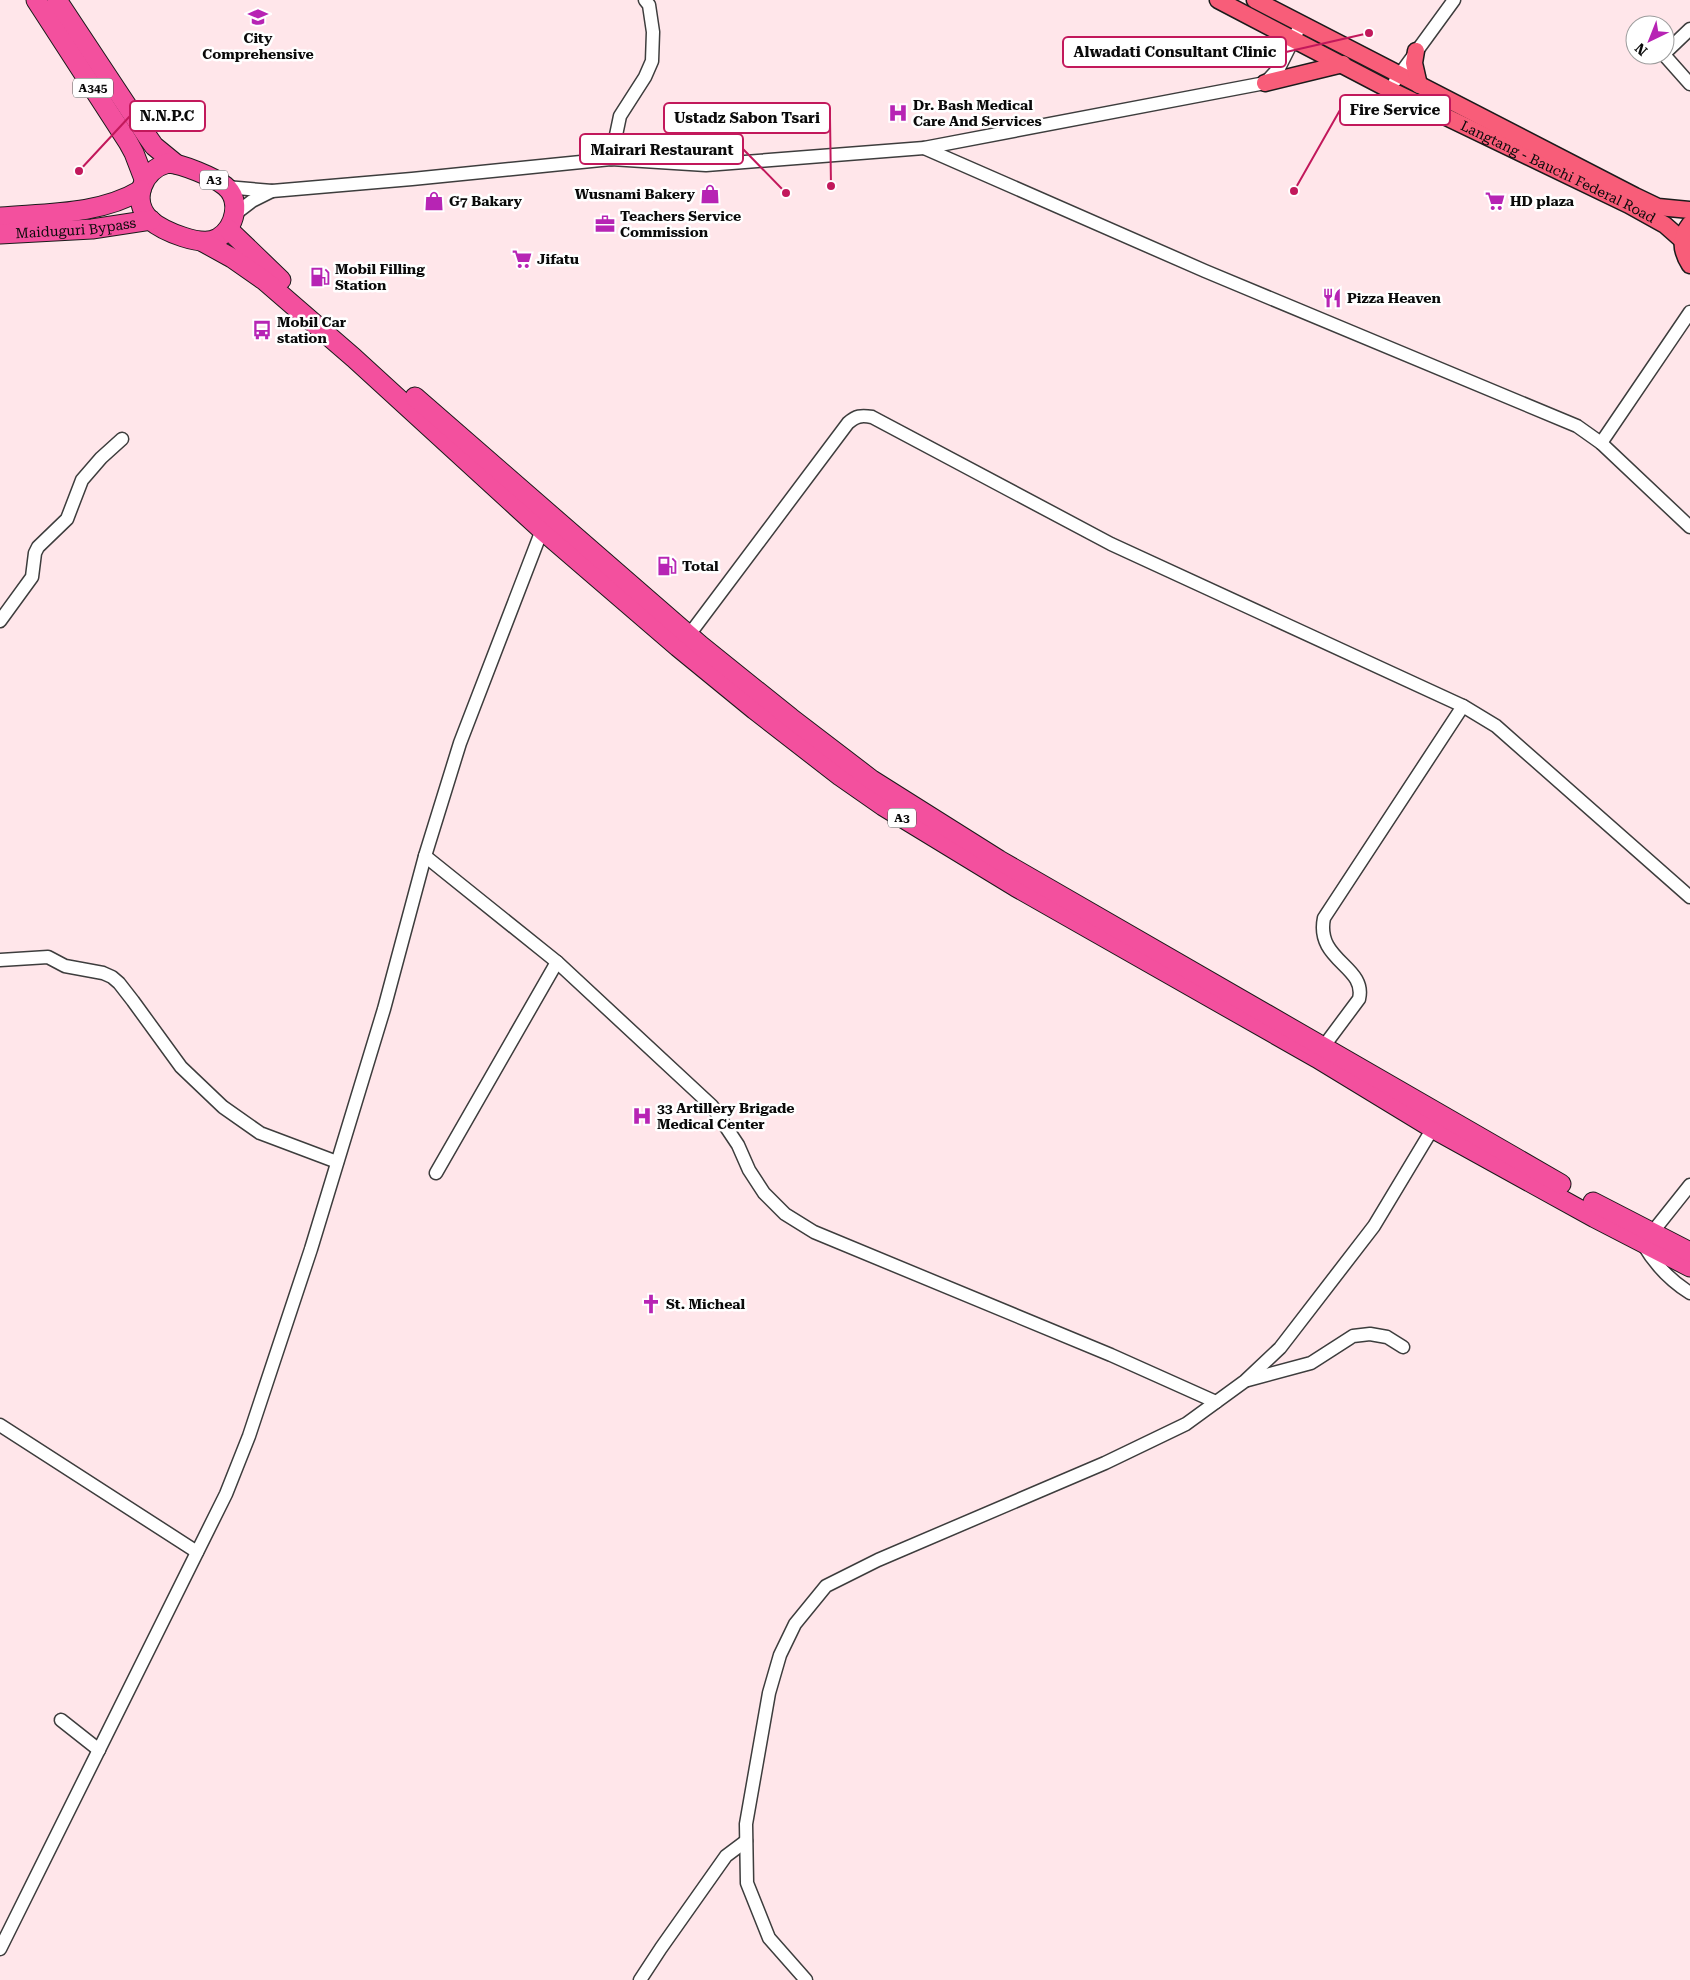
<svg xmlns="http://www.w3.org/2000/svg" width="1690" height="1980" font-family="'Roboto Serif',serif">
<rect width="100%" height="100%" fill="#ffe6ea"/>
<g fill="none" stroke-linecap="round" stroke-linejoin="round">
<defs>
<g id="minor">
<path d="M1690,29L1666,52V57L1690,84"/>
<path d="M1395,81L1454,0"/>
<path d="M924,148L1205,271L1577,426L1601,443L1690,527"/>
<path d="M611,159L620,116L645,77L652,61L653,32L649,5L645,0"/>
<path d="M226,187L272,191L412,179L611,159L706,165L924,148L1265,83L1279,68L1301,24"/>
<path d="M235,214L252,201L272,191"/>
<path d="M1601,443L1690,312"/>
<path d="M0,621L32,577L35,553L38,547L67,519L82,480L101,458L122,439"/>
<path d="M689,635L848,423C856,416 861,415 872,417L1111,544L1463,706L1496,726L1690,897"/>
<path d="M425,856L557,962L712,1106L738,1145L749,1170L764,1193L785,1214L814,1232L1111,1355L1216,1402"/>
<path d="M0,960L48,957L65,966L103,973L112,977L119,983L133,1001L181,1067L223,1107L260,1133L337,1162"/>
<path d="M1324,1046L1359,999C1367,966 1315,961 1324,918L1463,706"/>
<path d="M436,1173L557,962"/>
<path d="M1690,1185L1643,1244C1654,1263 1671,1281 1690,1293"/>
<path d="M1248,1380L1311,1363L1353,1336L1370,1334L1387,1337L1403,1347"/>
<path d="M0,1425L197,1552"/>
<path d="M61,1720L99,1750"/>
<path d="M0,1949L226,1494L249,1436L311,1249L384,1009L425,856L460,743L542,530"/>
<path d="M640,1980L661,1948L726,1856L746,1841"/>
<path d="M806,1980L769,1938L747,1883L746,1824L769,1693L780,1655L795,1624L826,1586L878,1560L1105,1463L1186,1424L1245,1381L1280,1348L1374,1226L1436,1123"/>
</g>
<g id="major">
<path id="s1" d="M1218,0L1390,90L1629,205L1665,225L1682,240"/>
<path d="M1255,0L1635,196L1658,207L1690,210"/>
<path d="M1416,51L1414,63L1419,85"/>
<path d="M1265,83L1343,64"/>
<path d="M1690,224C1679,238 1681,251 1690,265"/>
</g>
<g id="highway">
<path d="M36,0L128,142L134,153L144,179"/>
<path d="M57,0L147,136L154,146L176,164"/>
<path d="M168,163C182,164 214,177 225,186C242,200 235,228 218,238C202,248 163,231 150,220C130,200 143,170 168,163Z"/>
<path d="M0,217C47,213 99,215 141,190"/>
<path d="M228,229L281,280"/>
<path id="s2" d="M0,234L92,229L151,220"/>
<path d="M203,242L232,258L265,281L354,358L542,530L678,647L755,710L840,776L883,806L1016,887L1317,1058L1432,1128L1595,1218L1690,1267"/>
<path d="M415,397L700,645L791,718L872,780L999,860L1561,1184"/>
<path d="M1593,1202L1690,1252"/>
</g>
</defs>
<use href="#minor" stroke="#3d3d3d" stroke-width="15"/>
<use href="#major" stroke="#1b1b1b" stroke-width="19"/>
<use href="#highway" stroke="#1b1b1b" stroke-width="21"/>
<use href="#minor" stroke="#fff" stroke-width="12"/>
<use href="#major" stroke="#f85d79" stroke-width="16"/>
<use href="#highway" stroke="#f3509e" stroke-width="19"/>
</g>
<defs>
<symbol id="school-bare" viewBox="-9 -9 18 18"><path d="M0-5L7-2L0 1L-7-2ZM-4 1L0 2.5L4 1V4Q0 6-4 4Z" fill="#b724b4" stroke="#fff" stroke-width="2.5" paint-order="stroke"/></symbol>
<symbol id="hospital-bare" viewBox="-9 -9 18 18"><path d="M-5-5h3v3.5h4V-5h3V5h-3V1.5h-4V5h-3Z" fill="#b724b4" stroke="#fff" stroke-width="2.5" paint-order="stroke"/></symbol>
<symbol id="shop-bare" viewBox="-9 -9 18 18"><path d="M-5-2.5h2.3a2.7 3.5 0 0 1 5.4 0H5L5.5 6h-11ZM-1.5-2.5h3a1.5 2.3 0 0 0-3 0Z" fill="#b724b4" stroke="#fff" stroke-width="2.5" paint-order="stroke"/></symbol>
<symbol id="supermarket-bare" viewBox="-9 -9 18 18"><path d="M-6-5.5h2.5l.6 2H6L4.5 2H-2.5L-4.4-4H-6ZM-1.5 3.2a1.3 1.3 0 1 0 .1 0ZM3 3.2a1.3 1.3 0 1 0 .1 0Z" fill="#b724b4" stroke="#fff" stroke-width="2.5" paint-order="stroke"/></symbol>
<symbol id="office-bare" viewBox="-9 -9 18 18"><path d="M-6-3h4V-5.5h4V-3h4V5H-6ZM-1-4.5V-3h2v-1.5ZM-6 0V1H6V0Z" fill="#b724b4" stroke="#fff" stroke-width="2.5" paint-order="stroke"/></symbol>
<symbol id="fuel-bare" viewBox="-9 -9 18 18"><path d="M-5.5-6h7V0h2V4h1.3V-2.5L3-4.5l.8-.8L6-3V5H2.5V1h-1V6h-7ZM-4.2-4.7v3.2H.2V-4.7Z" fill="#b724b4" stroke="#fff" stroke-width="2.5" paint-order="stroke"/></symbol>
<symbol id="restaurant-bare" viewBox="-9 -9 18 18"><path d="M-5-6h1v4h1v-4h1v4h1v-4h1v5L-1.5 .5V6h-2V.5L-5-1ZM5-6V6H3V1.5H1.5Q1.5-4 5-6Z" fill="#b724b4" stroke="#fff" stroke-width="2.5" paint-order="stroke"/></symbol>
<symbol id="bus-bare" viewBox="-9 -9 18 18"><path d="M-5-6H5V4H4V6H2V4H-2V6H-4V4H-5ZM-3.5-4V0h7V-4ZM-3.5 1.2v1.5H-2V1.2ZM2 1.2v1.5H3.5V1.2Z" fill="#b724b4" stroke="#fff" stroke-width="2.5" paint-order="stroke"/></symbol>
<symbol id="church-bare" viewBox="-9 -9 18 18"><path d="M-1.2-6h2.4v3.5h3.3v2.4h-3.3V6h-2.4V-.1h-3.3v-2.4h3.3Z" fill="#b724b4" stroke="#fff" stroke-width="2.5" paint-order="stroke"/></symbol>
</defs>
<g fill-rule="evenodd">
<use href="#school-bare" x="244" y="3" width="28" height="28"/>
<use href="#hospital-bare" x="884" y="99" width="28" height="28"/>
<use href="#shop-bare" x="696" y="180" width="28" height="28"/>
<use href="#shop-bare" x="420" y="187" width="28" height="28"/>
<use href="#supermarket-bare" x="1481" y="187" width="28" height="28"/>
<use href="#office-bare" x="591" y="210" width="28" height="28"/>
<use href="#supermarket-bare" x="508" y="245" width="28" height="28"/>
<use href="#fuel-bare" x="306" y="263" width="28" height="28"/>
<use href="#restaurant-bare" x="1318" y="284" width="28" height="28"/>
<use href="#bus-bare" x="248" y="316" width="28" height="28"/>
<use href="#fuel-bare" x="653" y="552" width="28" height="28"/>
<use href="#hospital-bare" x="628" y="1102" width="28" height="28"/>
<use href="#church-bare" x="637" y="1290" width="28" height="28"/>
</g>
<g text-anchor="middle" stroke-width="5" stroke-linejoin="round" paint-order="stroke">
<g fill="#fff" stroke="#545454" stroke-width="1">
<rect x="73" y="78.5" width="40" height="19" rx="4"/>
<rect x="200" y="170.5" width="28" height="19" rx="4"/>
<rect x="888" y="808.5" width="28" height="19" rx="4"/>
</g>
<g font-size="12" font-weight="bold" fill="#0a0a0a">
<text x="93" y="92">A345</text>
<text x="214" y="184">A3</text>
<text x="902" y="822">A3</text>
</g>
<g font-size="14" font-weight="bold" fill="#0a0a0a" stroke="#fff" text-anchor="start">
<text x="258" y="43" text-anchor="middle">City<tspan x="258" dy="16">Comprehensive</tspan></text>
<text x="913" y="110">Dr. Bash Medical<tspan x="913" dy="16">Care And Services</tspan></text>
<text x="695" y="199" text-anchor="end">Wusnami Bakery</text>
<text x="449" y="206">G7 Bakary</text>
<text x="1510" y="206">HD plaza</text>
<text x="620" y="221">Teachers Service<tspan x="620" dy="16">Commission</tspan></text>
<text x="537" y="264">Jifatu</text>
<text x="335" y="274">Mobil Filling<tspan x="335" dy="16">Station</tspan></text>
<text x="1347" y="303">Pizza Heaven</text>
<text x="277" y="327">Mobil Car<tspan x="277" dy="16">station</tspan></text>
<text x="682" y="571">Total</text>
<text x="657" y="1113">33 Artillery Brigade<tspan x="657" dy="16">Medical Center</tspan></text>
<text x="666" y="1309">St. Micheal</text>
</g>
<g font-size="14" fill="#0a0a0a" stroke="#fff">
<text dy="5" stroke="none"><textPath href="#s1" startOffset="381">Langtang - Bauchi Federal Road</textPath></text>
<text dy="5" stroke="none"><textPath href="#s2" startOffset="76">Maiduguri Bypass</textPath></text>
</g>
</g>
<path fill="none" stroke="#c2185b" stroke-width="2" d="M1369 33L1286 52M1294 191L1340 110M79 171L130 116M831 186L830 118M786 193L743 149"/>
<g fill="#c2185b" stroke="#fff" stroke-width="2">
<circle cx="1369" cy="33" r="5"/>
<circle cx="1294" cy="191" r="5"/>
<circle cx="79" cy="171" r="5"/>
<circle cx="831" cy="186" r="5"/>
<circle cx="786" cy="193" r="5"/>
</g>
<g fill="#fff" stroke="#c2185b" stroke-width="2">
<rect x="1063" y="37" width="223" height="30" rx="5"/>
<rect x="1340" y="95" width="110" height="30" rx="5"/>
<rect x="130" y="101" width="75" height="30" rx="5"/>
<rect x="664" y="103" width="166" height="30" rx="5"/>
<rect x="580" y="134" width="163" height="30" rx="5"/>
</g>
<g font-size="15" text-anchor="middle" font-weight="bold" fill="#0a0a0a">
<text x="1175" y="57">Alwadati Consultant Clinic</text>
<text x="1395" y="115">Fire Service</text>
<text x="167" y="121">N.N.P.C</text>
<text x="747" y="123">Ustadz Sabon Tsari</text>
<text x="662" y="155">Mairari Restaurant</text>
</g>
<g transform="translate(1650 40) rotate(223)"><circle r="24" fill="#ffffff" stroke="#9d9d9d"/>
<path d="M0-4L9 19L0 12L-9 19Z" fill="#b724b4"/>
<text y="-8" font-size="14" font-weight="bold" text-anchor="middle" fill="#0a0a0a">N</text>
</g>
</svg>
